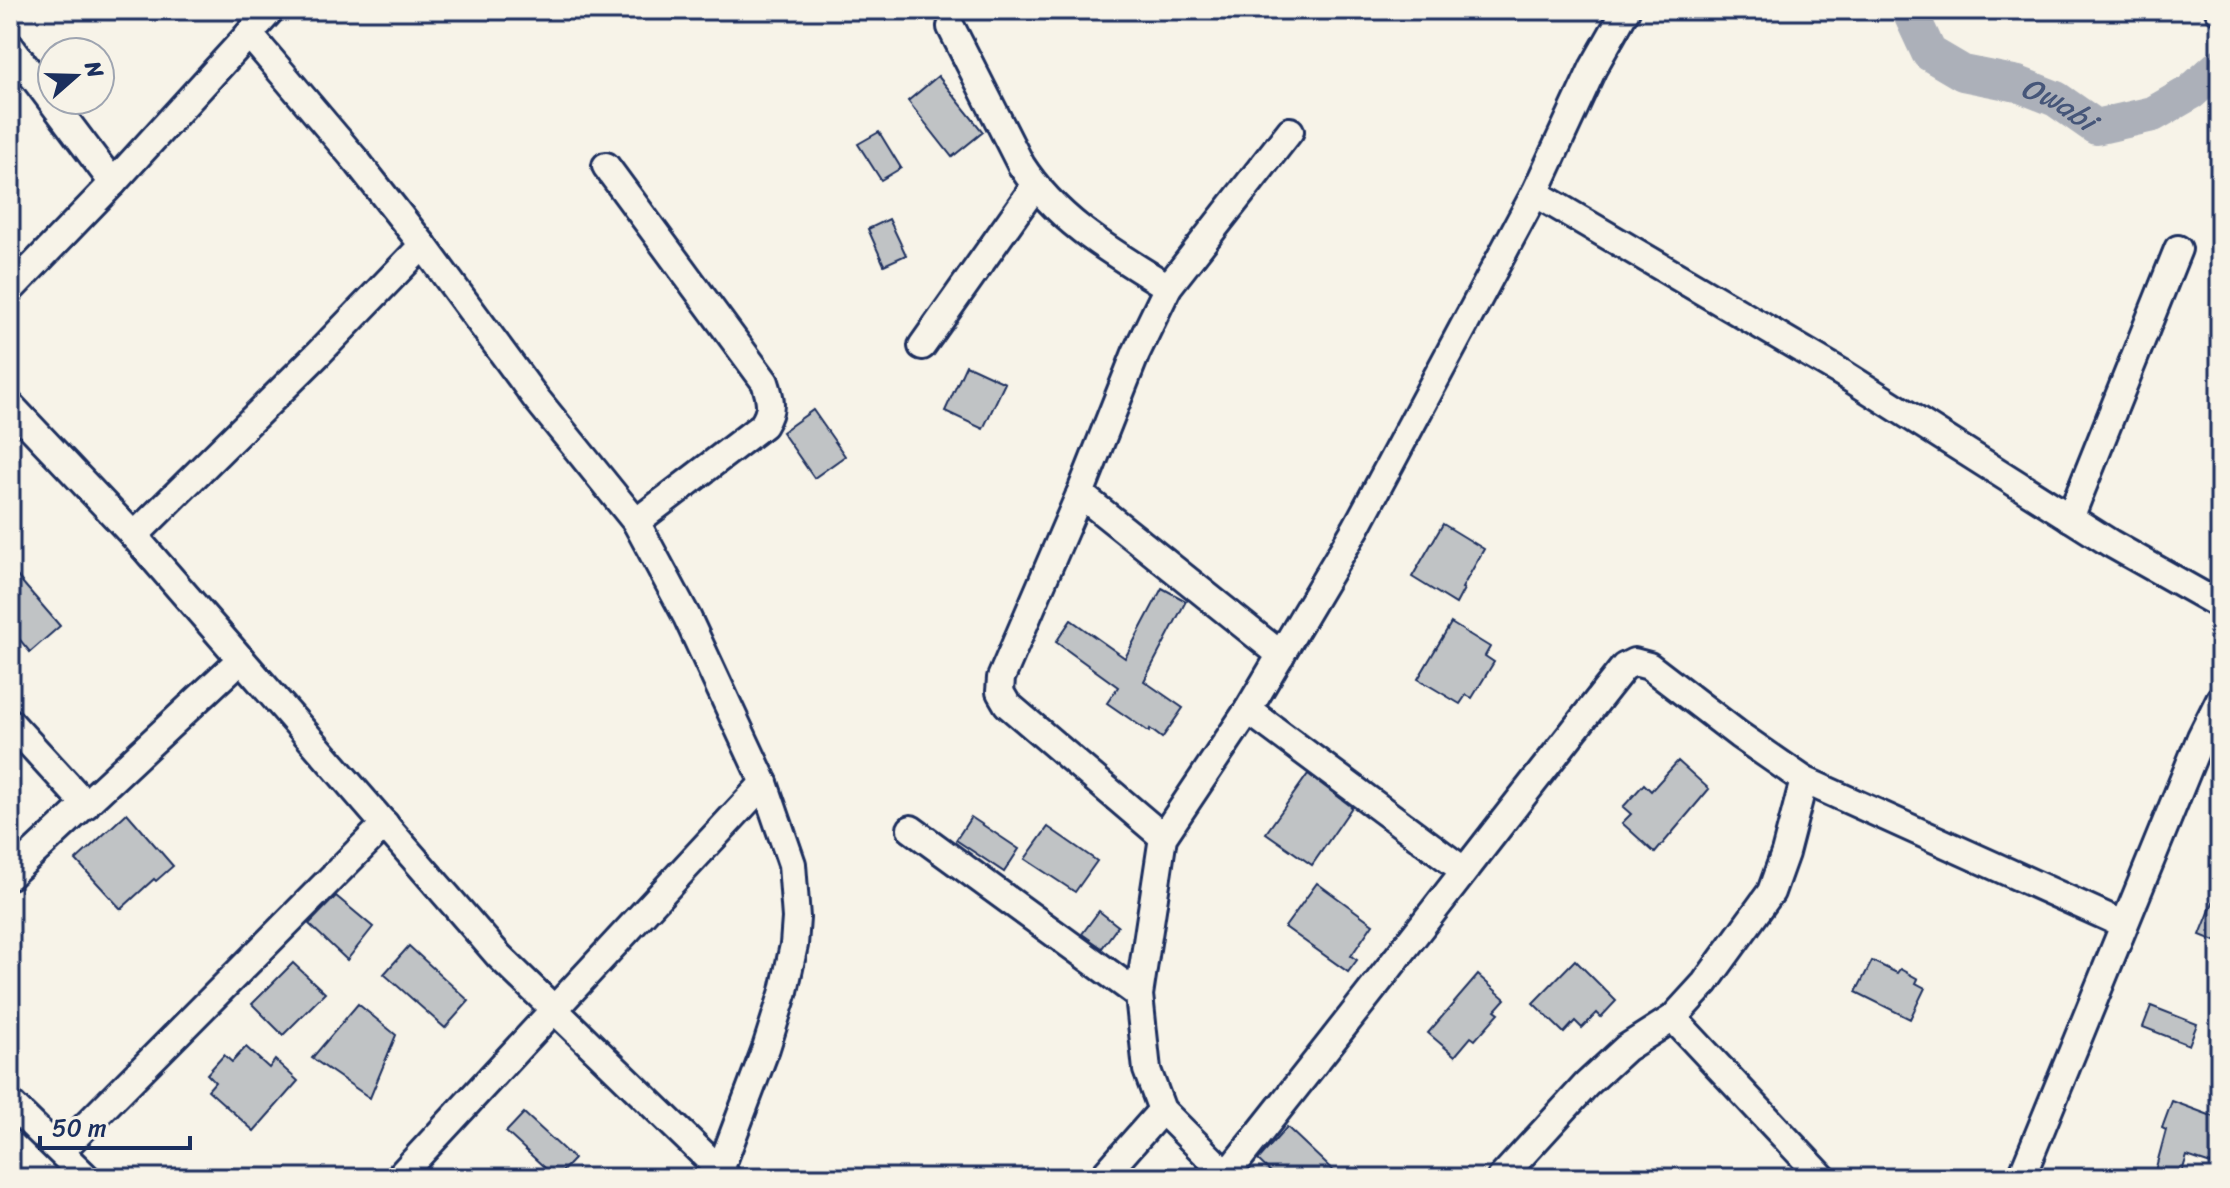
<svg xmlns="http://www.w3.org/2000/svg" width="2230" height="1188" font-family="Sriracha,sans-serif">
<rect width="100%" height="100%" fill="#f7f3e8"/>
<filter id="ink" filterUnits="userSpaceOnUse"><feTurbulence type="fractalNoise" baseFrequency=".0125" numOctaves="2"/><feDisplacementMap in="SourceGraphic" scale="16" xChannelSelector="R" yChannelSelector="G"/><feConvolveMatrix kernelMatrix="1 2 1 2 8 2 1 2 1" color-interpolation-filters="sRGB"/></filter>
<g filter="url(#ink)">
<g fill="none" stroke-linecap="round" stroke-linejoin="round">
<path stroke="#acb0b9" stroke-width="36" id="s1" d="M1909,10L1929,53L1963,73L2018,84L2056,99L2096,127L2153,114L2191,92L2220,66"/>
</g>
<g fill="#c0c3c5" stroke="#1b2f5e" stroke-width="2">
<path d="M938,76L983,132L952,157L908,101Z"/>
<path d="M879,132L901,168L881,180L858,144Z"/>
<path d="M889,219L906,255L884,265L868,229Z"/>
<path d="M966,365L1005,383L983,429L945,411Z"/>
<path d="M813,410L845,456L814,478L782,432Z"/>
<path d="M1443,524L1484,549L1462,588L1464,589L1456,604L1412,577Z"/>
<path d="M10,568L60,626L30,652L10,628Z"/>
<path d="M1162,588L1186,601L1144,681L1183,708L1162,738L1150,729L1149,732L1107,703L1118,687L1056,642L1071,620L1125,658Z"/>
<path d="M1451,623L1490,647L1485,656L1494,662L1472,698L1466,695L1460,704L1418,679Z"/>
<path d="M1678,761L1709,789L1655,853L1622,823L1631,814L1623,807L1644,784L1651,791Z"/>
<path d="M1308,774L1352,807L1312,865L1266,833Z"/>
<path d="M127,813L173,866L156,881L154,879L121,909L76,860Z"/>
<path d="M971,817L1019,849L1004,872L956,840Z"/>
<path d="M1048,827L1097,861L1075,892L1025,859Z"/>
<path d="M1317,883L1373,924L1351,956L1357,960L1348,972L1285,927Z"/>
<path d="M2219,887H2220V943L2200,935Z"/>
<path d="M336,896L373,927L347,960L309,924Z"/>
<path d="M1099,911L1118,926L1102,948L1082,934Z"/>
<path d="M409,946L469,1001L445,1028L384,974Z"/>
<path d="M1575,960L1616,1001L1601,1017L1597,1013L1582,1028L1575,1021L1564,1033L1533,1003Z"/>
<path d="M1872,961L1897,973L1900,969L1918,979L1916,983L1925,988L1910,1019L1856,992Z"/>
<path d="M293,963L325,993L283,1035L252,1004Z"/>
<path d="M1478,975L1505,999L1495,1010L1499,1013L1475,1040L1471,1037L1455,1056L1428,1033Z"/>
<path d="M358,1004L396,1035L370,1098L312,1058Z"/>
<path d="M2151,1006L2197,1024L2189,1045L2143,1027Z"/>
<path d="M246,1047L269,1068L275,1060L298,1081L254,1131L208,1090L215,1082L207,1074L224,1055L232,1062Z"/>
<path d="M2172,1101L2220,1119V1167L2187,1156L2180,1178L2155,1171L2166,1130L2162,1128Z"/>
<path d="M524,1113L574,1159L556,1178L506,1132Z"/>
<path d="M1287,1127L1341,1178H1277L1258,1160Z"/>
</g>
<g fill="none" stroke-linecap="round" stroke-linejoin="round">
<defs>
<g id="minor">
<path d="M2219,10L2220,11"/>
<path d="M951,27L1021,165C1057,221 1113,253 1168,287"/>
<path d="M249,34L359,164L423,245L535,397L636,522L687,617L764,783L792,864L796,918L794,945L784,991L766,1048L720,1170"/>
<path d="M10,46L113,183"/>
<path d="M606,166L765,382C771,400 773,409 763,425L636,522"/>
<path d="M1535,193L1842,373L2110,543L2220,605"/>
<path d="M10,290L113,183L271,10"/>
<path d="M922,346L1035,186"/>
<path d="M10,405L134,536L499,956L728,1178"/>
<path d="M1080,494L1281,655"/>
<path d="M2070,518L2178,249"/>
<path d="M134,536L317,355L423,245"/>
<path d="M1248,710L1463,870"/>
<path d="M10,722L86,805"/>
<path d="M911,829L1139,995"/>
<path d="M1163,837L1007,704L1000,692L1001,678L1080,494L1136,353L1168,287L1290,131"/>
<path d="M10,875L241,659"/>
<path d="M1673,1018L1823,1178"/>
<path d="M10,1103L87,1178"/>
<path d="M61,1151L385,824"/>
<path d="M1226,1175C1361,1007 1490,836 1624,667L1634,662L1649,666L1739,735L1804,780L2123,924"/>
<path d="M398,1178L764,783"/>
<path d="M1102,1178L1162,1110"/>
<path d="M1230,1178L1162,1110L1147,1070L1139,995L1163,837L1248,710L1356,528L1535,193L1593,68L1626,10"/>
<path d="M1501,1178L1586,1085L1626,1048L1673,1018L1705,983L1771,892L1785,853L1804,780"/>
<path d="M2021,1178L2201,737L2220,699"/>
</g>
</defs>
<use href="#minor" stroke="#1b2f5e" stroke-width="32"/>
<use href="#minor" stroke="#f7f3e8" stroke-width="26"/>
</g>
</g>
<g text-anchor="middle" stroke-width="8" stroke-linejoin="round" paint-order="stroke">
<g font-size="30" font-style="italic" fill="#465679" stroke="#f7f3e8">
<text dy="10" stroke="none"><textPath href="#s1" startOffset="188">Owabi</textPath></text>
</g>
</g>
<rect width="2230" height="1188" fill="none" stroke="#f7f3e8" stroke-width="40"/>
<rect x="20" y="20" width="2190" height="1148" fill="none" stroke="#1b2f5e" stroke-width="3" filter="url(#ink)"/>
<g transform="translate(76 76) rotate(70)"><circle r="38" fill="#f7f3e8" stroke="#9fa5b1" stroke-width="2"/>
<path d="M0-6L14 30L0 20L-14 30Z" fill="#1b2f5e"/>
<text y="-12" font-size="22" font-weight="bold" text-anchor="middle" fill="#1b2f5e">N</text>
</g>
<path d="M40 1136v12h150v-12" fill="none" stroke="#1b2f5e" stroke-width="4"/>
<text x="52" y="1136" font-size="24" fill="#1b2f5e" stroke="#f7f3e8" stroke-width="6" paint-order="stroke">50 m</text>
</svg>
